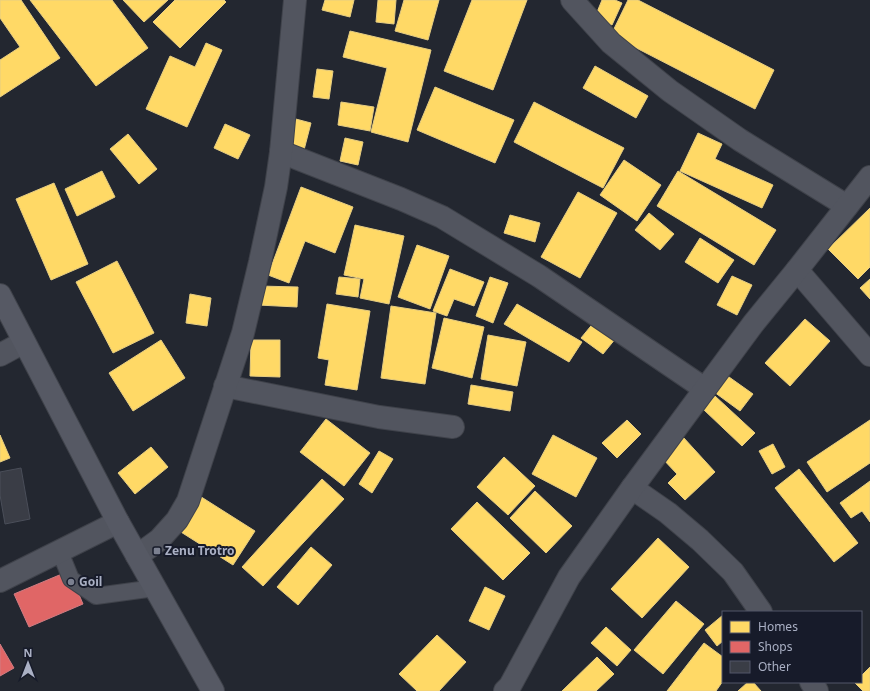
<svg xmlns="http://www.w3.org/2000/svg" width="870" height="691" font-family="'Noto Sans',sans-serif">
<rect width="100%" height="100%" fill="#232730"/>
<g fill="#ffd966" stroke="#e6cd82">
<path d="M0,0H21L60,58L0,97V60L20,47L0,18Z"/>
<path d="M30,0H112L148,48L96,86Z"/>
<path d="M123,0H168L144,22Z"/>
<path d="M175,0H224L226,2L180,48L153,22Z"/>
<path d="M325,0H354L350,17L322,10Z"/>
<path d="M378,0H396L394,24L376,22Z"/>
<path d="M404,0H439L428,40L395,31Z"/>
<path d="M472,0H527L493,90L444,71Z"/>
<path d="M602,0H615L622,3L612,25L595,17Z"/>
<path d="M628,0H638L774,70L755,109L611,35Z"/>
<path d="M350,31L431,50L408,142L371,132L387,68L343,57Z"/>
<path d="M206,43L222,50L187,127L146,109L170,56L195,67Z"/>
<path d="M595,66L648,96L636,118L583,88Z"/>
<path d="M317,69L333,71L329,99L313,97Z"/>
<path d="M435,87L514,120L495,163L417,130Z"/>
<path d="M341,102L374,107L370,131L338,125Z"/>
<path d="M534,102L624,148L603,188L514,142Z"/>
<path d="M292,118L311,123L304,150L285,145Z"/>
<path d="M225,124L250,135L238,159L214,148Z"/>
<path d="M698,133L722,144L715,159L773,185L762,208L680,171Z"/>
<path d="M128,134L157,169L139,184L110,149Z"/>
<path d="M345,138L363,142L358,165L340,161Z"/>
<path d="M624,160L661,185L637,221L600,195Z"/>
<path d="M102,171L115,197L77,216L65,189Z"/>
<path d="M678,171L776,230L754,265L657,206Z"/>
<path d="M54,183L88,264L51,280L16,199Z"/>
<path d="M301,187L353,207L335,253L305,241L289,283L268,275Z"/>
<path d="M578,192L617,213L580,278L541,257Z"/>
<path d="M870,208V267L858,279L828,249Z"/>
<path d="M649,213L674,234L660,250L635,230Z"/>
<path d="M510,215L540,223L535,242L504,233Z"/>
<path d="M355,225L404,236L389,304L360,298L364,279L344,275Z"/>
<path d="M700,238L734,260L718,283L685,262Z"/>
<path d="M417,245L449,256L430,309L398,297Z"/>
<path d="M117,261L154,333L113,353L76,282Z"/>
<path d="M450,269L484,282L474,306L454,299L447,316L433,311Z"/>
<path d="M732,276L752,285L737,315L717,305Z"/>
<path d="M339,277L360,279L358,297L336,294Z"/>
<path d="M490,277L508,283L493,323L476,316Z"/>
<path d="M870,279V299L860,288Z"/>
<path d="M259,286L298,287L297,307L258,305Z"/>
<path d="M190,294L211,298L207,326L186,323Z"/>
<path d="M327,304L370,311L357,390L325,385L329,360L318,358Z"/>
<path d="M517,304L582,342L569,362L504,324Z"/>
<path d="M391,306L436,313L425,384L381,378Z"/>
<path d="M444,318L484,327L472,378L432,368Z"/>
<path d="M805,319L830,341L790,386L765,363Z"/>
<path d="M595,321L616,338L603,354L581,338Z"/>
<path d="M488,335L526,342L517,386L481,379Z"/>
<path d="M161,340L185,378L133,411L109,373Z"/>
<path d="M251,340H280V377L250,376Z"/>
<path d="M722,372L753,394L740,411L710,389Z"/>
<path d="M471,385L513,392L510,411L468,404Z"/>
<path d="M715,396L755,433L742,446L703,409Z"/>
<path d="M326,419L370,453L344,486L300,452Z"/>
<path d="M627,420L641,434L617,458L602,443Z"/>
<path d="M870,420V463L827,492L807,462Z"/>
<path d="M0,435L10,458L0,462Z"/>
<path d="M553,435L597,458L576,497L532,474Z"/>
<path d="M683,437L715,472L685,500L668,483L677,474L661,457Z"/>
<path d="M773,444L785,467L772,474L759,451Z"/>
<path d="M151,447L168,467L135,494L118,473Z"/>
<path d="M379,451L393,459L372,493L359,484Z"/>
<path d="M504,457L535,486L508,515L477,487Z"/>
<path d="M799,469L858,543L834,562L775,488Z"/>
<path d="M322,479L344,499L263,586L242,567Z"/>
<path d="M870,481V522L862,511L851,518L840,503Z"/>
<path d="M535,491L572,526L546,553L510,518Z"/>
<path d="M195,493L255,531L233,565L173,527Z"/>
<path d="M477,502L530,553L503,580L451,529Z"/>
<path d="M658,538L689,567L642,618L611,589Z"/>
<path d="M311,547L332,565L298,605L277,587Z"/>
<path d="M485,587L505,596L489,630L469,621Z"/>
<path d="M676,601L704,624L663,674L634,650Z"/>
<path d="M723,615V641L717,646L705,630Z"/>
<path d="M606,627L631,650L617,666L591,643Z"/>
<path d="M437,635L466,662L439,691H417L399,674Z"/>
<path d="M704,643L723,657V681L716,691H667Z"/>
<path d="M597,657L614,674L596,691H562Z"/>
<path d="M870,667V691H863L854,682H861V676Z"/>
<path d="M748,682H753L761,691H738Z"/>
</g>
<g fill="#e06666" stroke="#d07c82">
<path d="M69,571L83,604L29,627L14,594Z"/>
<path d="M0,644L14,668L0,676Z"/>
</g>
<path fill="#3a3d46" stroke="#4a4e59" d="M21,468L30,519L5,524L0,495V472Z"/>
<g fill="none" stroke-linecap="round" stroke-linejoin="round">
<defs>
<path id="service" d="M60,552L71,579L96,596L155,588"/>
<g id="minor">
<path d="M572,0L611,43L670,91L740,140L847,206"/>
<path d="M281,152L401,199L442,217L539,276L705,389"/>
<path d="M797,270L870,355"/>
<path d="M0,355L24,342"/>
<path d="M225,386L379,417L453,427"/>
<path d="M632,488L668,513L700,540L733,572L761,612"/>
<path d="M137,556L159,540L177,520L188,501L243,333L260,262L276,187L281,152L295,0"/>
<path d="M0,581L118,522"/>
<path d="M811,682L817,691"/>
<path d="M505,691L510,686L569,577L632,488L753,324L797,270L870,177"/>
</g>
<path id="secondary" d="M0,295L118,522L213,691"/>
</defs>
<use href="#service" stroke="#3f424a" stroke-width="18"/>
<use href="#minor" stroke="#3f424a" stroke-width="24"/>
<use href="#secondary" stroke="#3f424a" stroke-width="24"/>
<use href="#service" stroke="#52555f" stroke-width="16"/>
<use href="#minor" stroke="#52555f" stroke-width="22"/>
<use href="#secondary" stroke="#565964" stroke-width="22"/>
</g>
<g fill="#7b8090" stroke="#171b2a" stroke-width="1.5">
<rect x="153" y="547" width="8" height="8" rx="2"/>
<circle cx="71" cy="582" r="4"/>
</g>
<g text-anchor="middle" stroke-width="4" stroke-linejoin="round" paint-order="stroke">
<g font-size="12" font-weight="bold" fill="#aab0c4" stroke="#171b2a" text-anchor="start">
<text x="165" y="555">Zenu Trotro</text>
<text x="79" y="586">Goil</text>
</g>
</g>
<rect x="722" y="611" width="140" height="72" fill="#171b2a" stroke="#525768"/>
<rect x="730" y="621" width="20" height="12" fill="#ffd966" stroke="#525768"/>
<text x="758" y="631" font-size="12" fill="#aab0c4">Homes</text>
<rect x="730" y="641" width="20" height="12" fill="#e06666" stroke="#525768"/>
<text x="758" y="651" font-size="12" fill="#aab0c4">Shops</text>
<rect x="730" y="661" width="20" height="12" fill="#3a3d46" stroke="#525768"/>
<text x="758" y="671" font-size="12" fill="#aab0c4">Other</text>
<g transform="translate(28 663)" stroke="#171b2a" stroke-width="3" paint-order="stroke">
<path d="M0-3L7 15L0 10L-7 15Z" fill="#aab0c4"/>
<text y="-6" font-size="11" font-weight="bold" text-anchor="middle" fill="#aab0c4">N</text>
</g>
</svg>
